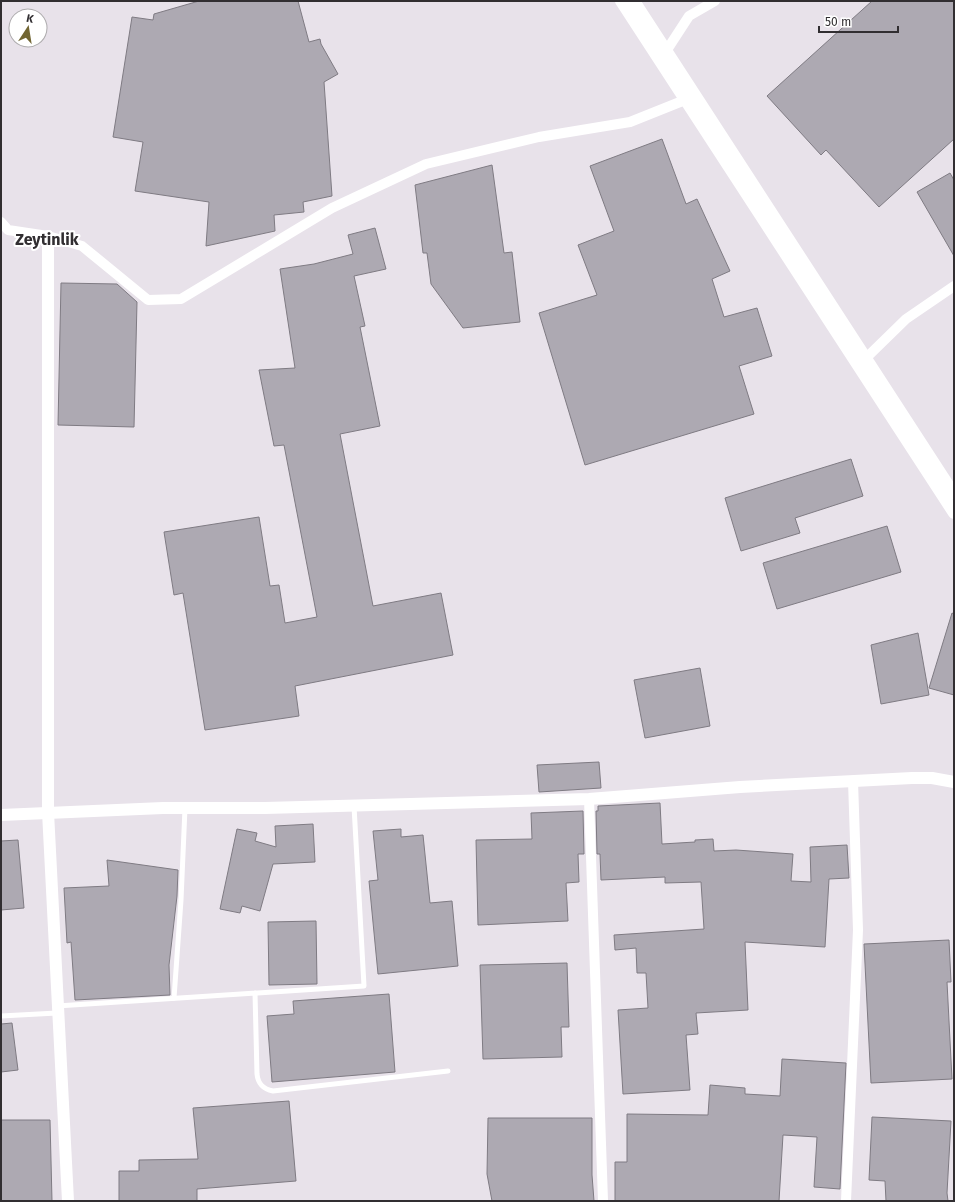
<svg xmlns="http://www.w3.org/2000/svg" width="955" height="1202" font-family="'Fira Sans',sans-serif">
<rect width="100%" height="100%" fill="#e8e2ea"/>
<g fill="#ada9b2" stroke="#7f7b83">
<path d="M199,1H298L309,42L320,39L321,44L338,74L324,82L332,196L303,202L304,212L274,215L275,231L206,246L209,202L135,191L143,142L113,137L132,17L153,20L154,14Z"/>
<path d="M872,1H954V139L879,207L826,150L821,155L767,96Z"/>
<path d="M662,139L686,204L697,199L730,271L712,279L724,317L757,308L772,356L739,366L754,414L585,465L539,313L597,295L578,245L614,231L590,166Z"/>
<path d="M492,165L504,253L512,252L520,322L463,328L431,284L427,253H423L415,185Z"/>
<path d="M950,173L954,180V256L917,192Z"/>
<path d="M375,228L386,269L354,276L365,326L360,327L380,426L340,434L373,606L441,593L453,655L295,686L299,716L205,730L183,593L174,595L164,532L259,517L270,586L279,585L285,623L317,617L284,445L274,446L259,370L295,368L280,269L314,264L353,254L348,235Z"/>
<path d="M61,283L117,284L137,302L134,427L58,425Z"/>
<path d="M851,459L863,496L795,518L800,533L741,551L725,498Z"/>
<path d="M887,526L901,572L777,609L763,563Z"/>
<path d="M952,613L954,614V695L929,688Z"/>
<path d="M918,633L929,695L881,704L871,645Z"/>
<path d="M700,668L710,726L645,738L634,680Z"/>
<path d="M599,762L601,788L539,792L537,765Z"/>
<path d="M660,803L662,844L695,842V840L713,839L714,851L736,850L793,854L791,881L811,882L810,847L847,845L849,878L829,879L825,947L745,942L748,1010L696,1013L698,1034L686,1035L690,1090L623,1094L618,1010L648,1008L646,973H637L636,948L615,950L614,935L704,929L701,882L665,883V877L601,880L600,854H597L596,811H598V806Z"/>
<path d="M583,811L584,854H578L579,882L566,883L568,921L478,925L476,840L532,839L531,813Z"/>
<path d="M313,824L315,862L273,864L260,911L242,906L240,913L220,909L237,829L257,833L255,841L276,847L275,826Z"/>
<path d="M401,829V837L423,835L430,903L452,901L458,966L378,974L369,881L378,880L373,831Z"/>
<path d="M18,840L24,908L1,910V841Z"/>
<path d="M107,860L178,870L177,896L169,965L170,995L75,1000L71,942L67,943L64,888L109,886Z"/>
<path d="M316,921L317,984L269,985L268,922Z"/>
<path d="M949,940L951,982H947L952,1079L871,1083L864,944Z"/>
<path d="M567,963L569,1027H561L562,1057L483,1059L480,965Z"/>
<path d="M389,994L395,1072L272,1082L267,1016L294,1014L293,1001Z"/>
<path d="M12,1023L18,1070L1,1072V1024Z"/>
<path d="M782,1059L846,1063L840,1189L814,1187L817,1137L783,1135L779,1201H615V1162H627V1114L708,1115L710,1085L745,1088V1094L780,1096Z"/>
<path d="M289,1101L296,1181L197,1189V1201H119V1171H139V1160L198,1159L193,1108Z"/>
<path d="M872,1117L951,1121L947,1193L948,1201H886L885,1181L869,1180Z"/>
<path d="M488,1118H592V1175L594,1201H492L487,1174Z"/>
<path d="M1,1120H50L52,1201H1Z"/>
</g>
<g fill="none" stroke-linecap="round" stroke-linejoin="round">
<g stroke="#fff" stroke-width="5">
<path d="M255,993L257,1074C258,1084 263,1089 273,1091L448,1071"/>
<path d="M174,998L181,900L185,808"/>
<path d="M57,1006L364,986L354,806"/>
<path d="M1,1016L57,1013"/>
</g>
<g stroke="#fff" stroke-width="10">
<path d="M663,56L689,16L715,1"/>
<path d="M1,222L8,230L48,236L82,246L148,300L181,299L332,208L426,164L539,137L630,122L685,100"/>
<path d="M865,359L906,319L954,286"/>
<path d="M589,799L603,1201"/>
<path d="M846,1201L858,930L853,781"/>
</g>
<g stroke="#fff" stroke-width="12">
<path d="M621,1L954,513"/>
<path d="M634,1L954,494"/>
<path d="M48,236V812L68,1201"/>
<path d="M1,815L163,808H265L589,799L740,787L912,778H932L954,782"/>
</g>
</g>
<g text-anchor="middle" stroke-width="4" stroke-linejoin="round" paint-order="stroke">
<g font-size="16" font-weight="bold" fill="#312e31" stroke="#fff">
<text x="47" y="245">Zeytinlik</text>
</g>
</g>
<rect width="955" height="1202" fill="none" stroke="#312e31" stroke-width="4"/>
<g transform="translate(28 28) rotate(12)"><circle r="19" fill="#ffffff" stroke="#adabad"/>
<path d="M0-3L7 15L0 10L-7 15Z" fill="#716532"/>
<text y="-6" font-size="11" font-weight="bold" text-anchor="middle" fill="#312e31">K</text>
</g>
<path d="M819 26v6h79v-6" fill="none" stroke="#312e31" stroke-width="2"/>
<text x="825" y="26" font-size="12" fill="#312e31" stroke="#ffffff" stroke-width="3" paint-order="stroke">50 m</text>
</svg>
